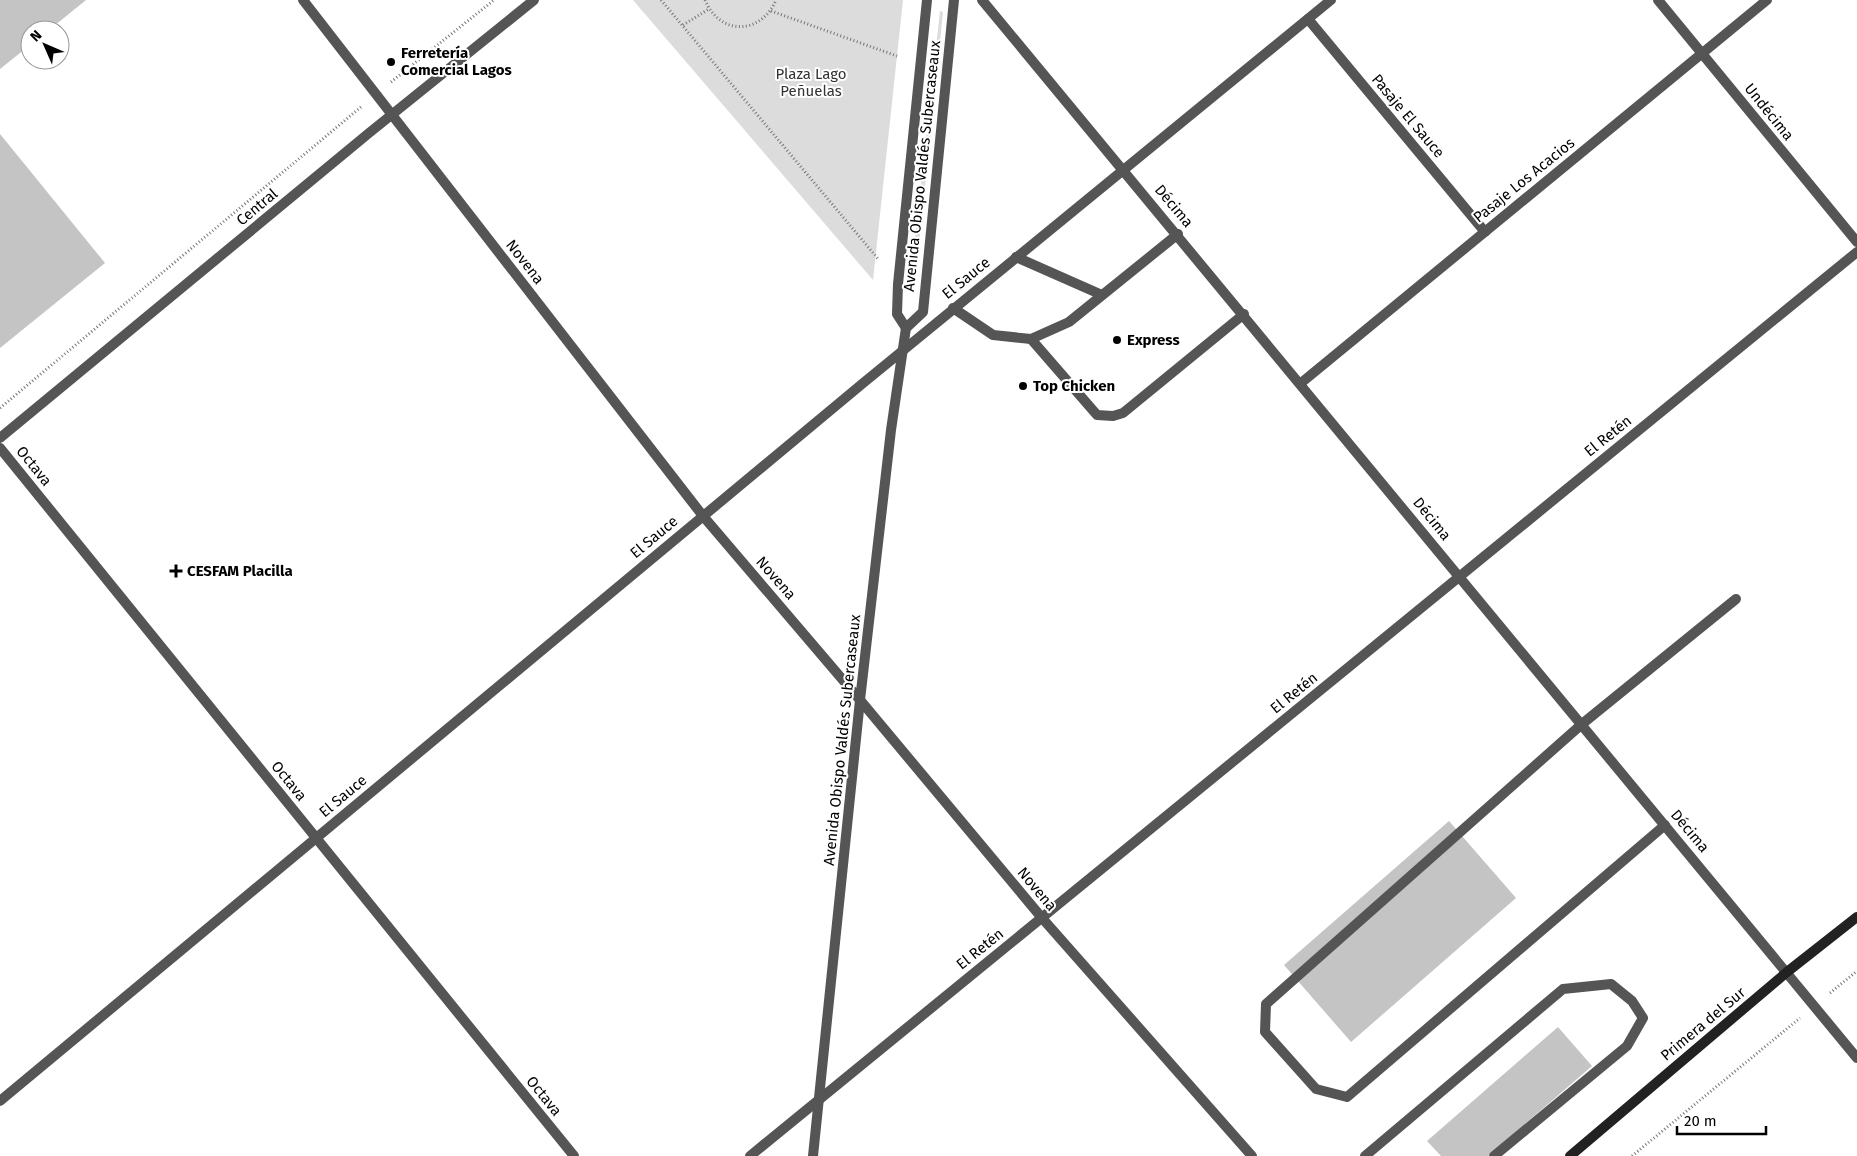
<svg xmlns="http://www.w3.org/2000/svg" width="1857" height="1156" font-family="'Fira Sans',sans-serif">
<rect width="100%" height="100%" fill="#fff"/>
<g fill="#dcdcdc">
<path d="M633,0H903L873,280Z"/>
<path d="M940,11L943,12L916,274L913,277L911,275Z"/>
</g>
<g fill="#c4c4c4">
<path d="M0,0H86L49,30H30V45L0,69Z"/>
<path d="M0,134L105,263L0,348Z"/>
<path d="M1449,821L1516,898L1351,1042L1284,965Z"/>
<path d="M1558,1027L1592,1066L1488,1156H1441L1427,1141Z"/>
</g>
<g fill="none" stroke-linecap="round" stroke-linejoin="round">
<g stroke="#777" stroke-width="3" stroke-dasharray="1 2.5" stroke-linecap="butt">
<path d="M661,0L879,260"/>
<path d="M705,0C720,36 761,35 776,0"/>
<path d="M771,11L897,56"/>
<path d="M683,25L709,9"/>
<path d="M391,82L494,0"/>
<path d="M0,408L361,107"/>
<path d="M1830,993L1857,971"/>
<path d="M1632,1156L1800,1018"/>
</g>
<g stroke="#555" stroke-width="10">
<path d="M1016,257L1102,295"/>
<path d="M953,308L993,335L1031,339L1069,322L1178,234"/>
<path d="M1031,339L1097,415L1113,416L1123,413L1244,314"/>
<path d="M1665,825L1347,1097L1316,1089L1265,1032L1266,1004L1582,724L1736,599"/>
<path d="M1365,1156L1563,989L1611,984L1632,1001L1643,1018L1627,1046L1494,1156"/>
</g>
<g stroke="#555" stroke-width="10">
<path d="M303,0L703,516L860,700L1042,918L1252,1156"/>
<path d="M982,0L1857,1058"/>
<path d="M1658,0L1857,242"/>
<path d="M1308,19L1485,232"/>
<path d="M1301,383L1767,0"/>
<path d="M0,448L574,1156"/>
<path d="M750,1156L1857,252"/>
</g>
<g stroke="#555" stroke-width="10">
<path d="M906,328L897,314L898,284L927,0"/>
<path d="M0,438L369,133L534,0"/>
<path d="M0,1101L862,384L1331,0"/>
<path d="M813,1156L860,700L891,430L906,328L923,312L954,0"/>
</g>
<path stroke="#222" stroke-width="10" d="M1570,1156L1787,972L1857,917"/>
</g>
<g fill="#000" stroke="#fff" stroke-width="2">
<circle cx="391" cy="62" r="5"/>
<circle cx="1117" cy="340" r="5"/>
<circle cx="1023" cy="386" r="5"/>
<path d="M173.5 563.5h5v5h5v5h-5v5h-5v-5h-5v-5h5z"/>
</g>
<g text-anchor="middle" stroke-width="4" stroke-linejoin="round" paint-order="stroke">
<g font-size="15" font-weight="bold" fill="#000" stroke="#fff" text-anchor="start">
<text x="401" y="58">Ferretería<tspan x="401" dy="17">Comercial Lagos</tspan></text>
<text x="1127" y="345">Express</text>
<text x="1033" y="391">Top Chicken</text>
<text x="187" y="576">CESFAM Placilla</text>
</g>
<g font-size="15" fill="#333" stroke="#fff">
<text x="811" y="79">Plaza Lago<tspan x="811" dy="17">Peñuelas</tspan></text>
</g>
<g font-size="15" fill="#000" stroke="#fff">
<text transform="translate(1769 112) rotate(51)" y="5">Undécima</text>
<text transform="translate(1408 116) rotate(50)" y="5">Pasaje El Sauce</text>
<text transform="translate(922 166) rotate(-84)" y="5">Avenida Obispo Valdés Subercaseaux</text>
<text transform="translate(1524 180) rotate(-39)" y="5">Pasaje Los Acacios</text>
<text transform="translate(1174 206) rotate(50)" y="5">Décima</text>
<text transform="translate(257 207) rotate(-40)" y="5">Central</text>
<text transform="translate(525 262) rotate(52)" y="5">Novena</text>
<text transform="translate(966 278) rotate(-39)" y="5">El Sauce</text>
<text transform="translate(1608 436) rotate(-39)" y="5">El Retén</text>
<text transform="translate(34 466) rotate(51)" y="5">Octava</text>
<text transform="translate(1432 519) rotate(51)" y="5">Décima</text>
<text transform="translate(654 537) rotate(-40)" y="5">El Sauce</text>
<text transform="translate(776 578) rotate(49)" y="5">Novena</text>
<text transform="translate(1294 693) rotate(-39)" y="5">El Retén</text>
<text transform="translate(842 740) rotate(-84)" y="5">Avenida Obispo Valdés Subercaseaux</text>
<text transform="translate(289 781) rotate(51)" y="5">Octava</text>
<text transform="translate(343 796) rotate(-40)" y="5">El Sauce</text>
<text transform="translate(1690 831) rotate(50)" y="5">Décima</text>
<text transform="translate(1037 889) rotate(50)" y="5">Novena</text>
<text transform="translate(980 949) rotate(-39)" y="5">El Retén</text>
<text transform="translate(1703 1024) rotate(-40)" y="5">Primera del Sur</text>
<text transform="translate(544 1096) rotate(51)" y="5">Octava</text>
</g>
</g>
<g transform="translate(45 45) rotate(315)"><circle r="24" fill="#ffffff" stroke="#999999"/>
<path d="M0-4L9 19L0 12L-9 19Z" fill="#000000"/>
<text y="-8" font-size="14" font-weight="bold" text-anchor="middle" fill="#000000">N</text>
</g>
<path d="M1677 1126v8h89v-8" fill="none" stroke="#000000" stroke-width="2.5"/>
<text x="1684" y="1126" font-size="15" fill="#000000" stroke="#ffffff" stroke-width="4" paint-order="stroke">20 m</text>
</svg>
